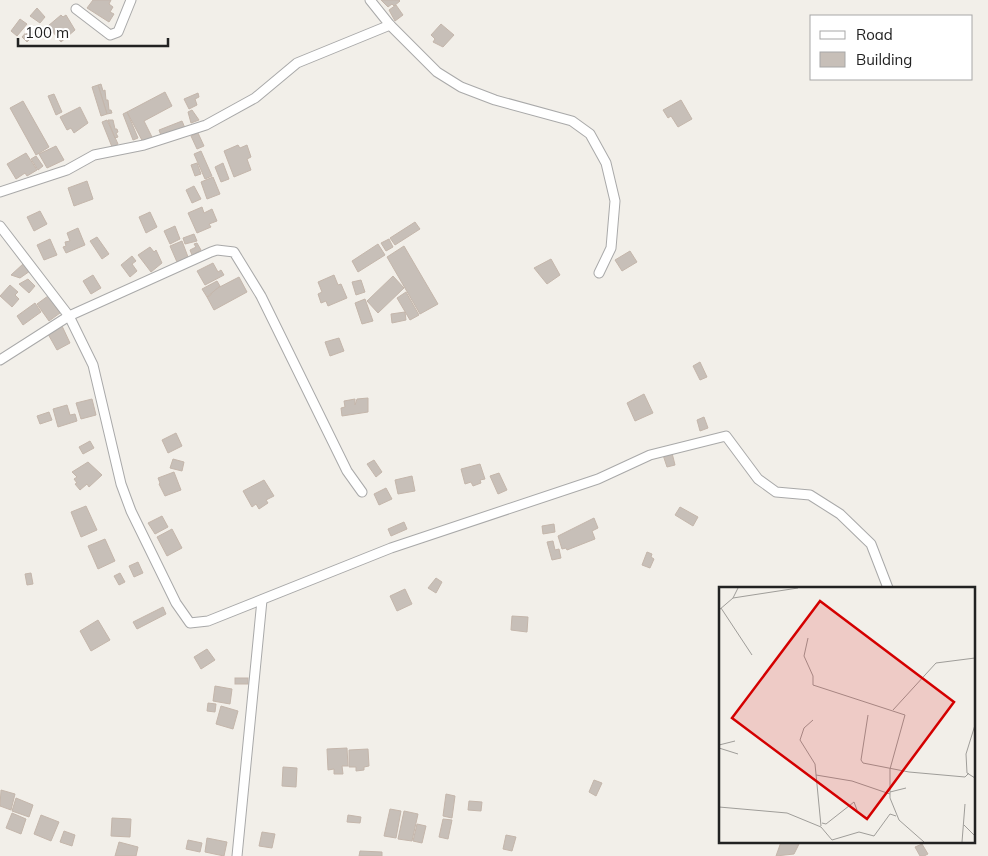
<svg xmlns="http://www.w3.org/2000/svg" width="988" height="856" font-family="Mulish,sans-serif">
<rect width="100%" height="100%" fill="#f2efe9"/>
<g fill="#c7bfb8" stroke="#c4b6ab">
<path d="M93,0H111L109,4L113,7L110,12L114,14L109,22L87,8Z"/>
<path d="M381,0H399L400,1L394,6L392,4L388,7Z"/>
<path d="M396,5L403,15L395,21L389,10Z"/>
<path d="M37,8L45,17L40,23L30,16Z"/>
<path d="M61,15L63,17L66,15L75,30L61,42L48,26Z"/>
<path d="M20,19L27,24L17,36L11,31Z"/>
<path d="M441,24L454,35L443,47L433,42L435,39L431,35Z"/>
<path d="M29,29L35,34L27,42L22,37Z"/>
<path d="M101,84L103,91L105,90L106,100H108L109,110H111L112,113L107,114L98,85Z"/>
<path d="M98,85L107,114L101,116L92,87Z"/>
<path d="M165,92L172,106L144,121L153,139L144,144L127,112Z"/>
<path d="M198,93L199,97L195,99L197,105L189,109L184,99Z"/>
<path d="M54,94L62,112L56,115L48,96Z"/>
<path d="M681,100L692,119L678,127L671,116L668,118L663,110Z"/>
<path d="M23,101L49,147L36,155L10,108Z"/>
<path d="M80,107L88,123L74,133L71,128L67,130L60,117Z"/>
<path d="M192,110L199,120L191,123L188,112Z"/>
<path d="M127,112L138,138L133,140L123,114Z"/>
<path d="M107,120L118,144L112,147L102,122Z"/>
<path d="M108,120H113L115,129H117L118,132L116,133L118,137L115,138Z"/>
<path d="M182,121L185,128L162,138L159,130Z"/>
<path d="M198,133L204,146L197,149L191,136Z"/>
<path d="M238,145L240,148L247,145L251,157L247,159L251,170L234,177L224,151Z"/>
<path d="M56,146L64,160L47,168L39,154Z"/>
<path d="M201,151L212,176L205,179L194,154Z"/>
<path d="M26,153L37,170L27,176L25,173L16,179L7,164Z"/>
<path d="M36,156L43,166L38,170L31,159Z"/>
<path d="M197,163L201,174L195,176L191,165Z"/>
<path d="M223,163L229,179L221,182L215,167Z"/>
<path d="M213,177L220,194L207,199L201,182Z"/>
<path d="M87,181L93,199L74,206L68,188Z"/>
<path d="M194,186L201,199L192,203L186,190Z"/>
<path d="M202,207L204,213L212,209L217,221L209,224L211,227L197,233L188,213Z"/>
<path d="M40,211L47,224L34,231L27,217Z"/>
<path d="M150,212L157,227L146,233L139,217Z"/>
<path d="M415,222L420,229L395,245L390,238Z"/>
<path d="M175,226L180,239L170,244L164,231Z"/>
<path d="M78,228L85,245L66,253L63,247L66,246L65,242L70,241L67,233Z"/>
<path d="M194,234L197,241L185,244L183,238Z"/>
<path d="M97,237L109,254L102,259L90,241Z"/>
<path d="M50,239L57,255L44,260L37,245Z"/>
<path d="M389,239L393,247L386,251L381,243Z"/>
<path d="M182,241L188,257L177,262L170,246Z"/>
<path d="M197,243L201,250L192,255L190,250L196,247L194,244Z"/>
<path d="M378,244L385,255L358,272L352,261Z"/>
<path d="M404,246L438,304L420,314L387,257Z"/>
<path d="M150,247L154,252L156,250L162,263L151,272L138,255Z"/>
<path d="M630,251L637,262L622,271L615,260Z"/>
<path d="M132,256L136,261L132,264L137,271L130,277L121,265Z"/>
<path d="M551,259L560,275L547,284L534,268Z"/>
<path d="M213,263L218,272L221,270L224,275L205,285L197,271Z"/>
<path d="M23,264L30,271L20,278L11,275Z"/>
<path d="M93,275L101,288L91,294L83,281Z"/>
<path d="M334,275L338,285L341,284L347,298L328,306L326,301L321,303L318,294L322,292L318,282Z"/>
<path d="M393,276L404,288L378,313L367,301Z"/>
<path d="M239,277L247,292L214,310L207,297L211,295L210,292Z"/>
<path d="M28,279L35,286L29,293L19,284Z"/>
<path d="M361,280L365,292L356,295L352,282Z"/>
<path d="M217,281L220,286L207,297L202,289Z"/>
<path d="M10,285L18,292L15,295L19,299L12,307L0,296Z"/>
<path d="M406,292L419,315L410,320L397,298Z"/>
<path d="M48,296L60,313L49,321L37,304Z"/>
<path d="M365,299L373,321L362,324L355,303Z"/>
<path d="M35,303L41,312L23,325L17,316Z"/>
<path d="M405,312L406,320L392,323L391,314Z"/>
<path d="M62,326L70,343L57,350L48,334Z"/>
<path d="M339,338L344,351L330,356L325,342Z"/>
<path d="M700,362L707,377L700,380L693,366Z"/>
<path d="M644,394L653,413L635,421L627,403Z"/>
<path d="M368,398V412L342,416L341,408L345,407L344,401L355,399V405L357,399Z"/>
<path d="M92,399L96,415L81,419L76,403Z"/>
<path d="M67,405L70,415L75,414L77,421L58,427L53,409Z"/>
<path d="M49,412L52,420L40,424L37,416Z"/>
<path d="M704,417L708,428L700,431L697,420Z"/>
<path d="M176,433L182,446L168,453L162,440Z"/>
<path d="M90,441L94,448L83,454L79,447Z"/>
<path d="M672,453L675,465L667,467L663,455Z"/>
<path d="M173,459L184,462L182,471L170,468Z"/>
<path d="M374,460L382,472L376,477L367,464Z"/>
<path d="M88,462L102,475L89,487L87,484L80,490L75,484L77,483L74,479L77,477L72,472Z"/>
<path d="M480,464L485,479L480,480L481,483L473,486L471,482L465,484L461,469Z"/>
<path d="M174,472L181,490L165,496L159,484L160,483L158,478Z"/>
<path d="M499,473L507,490L498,494L490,476Z"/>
<path d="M412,476L415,491L398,494L395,480Z"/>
<path d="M264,480L274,496L266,500L268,503L259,509L256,504L252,507L243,491Z"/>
<path d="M386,488L392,499L379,505L374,494Z"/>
<path d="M86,506L97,530L81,537L71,512Z"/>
<path d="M680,507L698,517L693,526L675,515Z"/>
<path d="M162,516L168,527L155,534L148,523Z"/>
<path d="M594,518L598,528L592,531L595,539L567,550L566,548L562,549L558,536Z"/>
<path d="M404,522L407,529L391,536L388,529Z"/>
<path d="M554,524L555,532L543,534L542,526Z"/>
<path d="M172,529L182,548L167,556L157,537Z"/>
<path d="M105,539L115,561L98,569L88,546Z"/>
<path d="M553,541L555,550L559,549L561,558L552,560L547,542Z"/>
<path d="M647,552L652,554L651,557L654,559L650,568L642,565Z"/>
<path d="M138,562L143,573L134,577L129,566Z"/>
<path d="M31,573L33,584L27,585L25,574Z"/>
<path d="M120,573L125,582L119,585L114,576Z"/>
<path d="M436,578L442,582L436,593L428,588Z"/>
<path d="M405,589L412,604L397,611L390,596Z"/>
<path d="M163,607L166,614L137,629L133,622Z"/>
<path d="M512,616L528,617L527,632L511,630Z"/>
<path d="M98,620L110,640L91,651L80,631Z"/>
<path d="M207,649L215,660L201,669L194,657Z"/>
<rect x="235" y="678" width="13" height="6"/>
<path d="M215,686L232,689L230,704L213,701Z"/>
<path d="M208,703L216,704L215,712L207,711Z"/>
<path d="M221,706L238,711L233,729L216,724Z"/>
<path d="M347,748L348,766H342L343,774H334V769L328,770L327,749Z"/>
<path d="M368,749L369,766L364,767V770L356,771V767H349V750Z"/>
<path d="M283,767L297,768L296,787L282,786Z"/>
<path d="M594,780L602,783L596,796L589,792Z"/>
<path d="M1,790L15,794L11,810L0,806Z"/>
<path d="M446,794L455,796L452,818L443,816Z"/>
<path d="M16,798L33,805L29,817L12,811Z"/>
<path d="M469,801L482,802L481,811L468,810Z"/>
<path d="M390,809L401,811L396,838L384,836Z"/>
<path d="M404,811L418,814L412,841L398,839Z"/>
<path d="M12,813L26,819L21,834L6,828Z"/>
<path d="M41,815L59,822L51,841L34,834Z"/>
<path d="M348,815L361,817L360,823L347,822Z"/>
<path d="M112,818L131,819L130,837L111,836Z"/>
<path d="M443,819L452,820L448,839L439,837Z"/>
<path d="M417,824L426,826L422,843L413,841Z"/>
<path d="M64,831L75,835L72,846L60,842Z"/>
<path d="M262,832L275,834L272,848L259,846Z"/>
<path d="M506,835L516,837L512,851L503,849Z"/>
<path d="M207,838L227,842L224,856L205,852Z"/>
<path d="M188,840L202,843L200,852L186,849Z"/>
<path d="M119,842L138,847L136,856H115Z"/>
<path d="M781,842H800L794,854L776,856Z"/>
<path d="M922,844L928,854L924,856H920L915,847Z"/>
<path d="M360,851L382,852V856H359Z"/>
</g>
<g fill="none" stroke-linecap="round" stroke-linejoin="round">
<defs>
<g id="street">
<path d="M370,0L390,25L437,72L461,87L495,100L572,121L590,134L606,163L615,201L611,248L599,273"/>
<path d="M76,9L110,35L118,32L131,0"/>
<path d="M0,192L67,170L94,155L144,145L206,125L255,98L297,63L390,25"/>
<path d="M0,226L69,316L93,365L121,484L131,511L176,603L190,623L208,621L391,548L598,479L650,455L726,436L758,479L776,492L810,495L840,514L871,544L888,588"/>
<path d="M0,360L69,316L211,252L217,250L234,252L261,296L347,471L362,492"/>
<path d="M237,856L262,600"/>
</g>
</defs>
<use href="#street" stroke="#a9a9a9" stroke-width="11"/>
<use href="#street" stroke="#fff" stroke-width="9"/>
</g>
<g transform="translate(719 587)">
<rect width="256" height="256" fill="#f2efe9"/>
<path fill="none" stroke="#9f9d99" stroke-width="1" d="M14,11L79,1M2,21L33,68M0,23L14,11L19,1M89,51L85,69L94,89V98L186,128L171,182V211L180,233L205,255M174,123L217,76L256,71M149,128L142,173L144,176L190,185L246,190L250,186M94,133L85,141L81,153L96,177L102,239M256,138L247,167L248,186L256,191M0,158L16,154M0,161L19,167M97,188L133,194L171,207M171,205L187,201M0,220L68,226L102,240L113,253L140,245L155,249L171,227L177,229M103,236L107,237L135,215L138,223M245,238L256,249M243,255L246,217"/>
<path fill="#d40000" fill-opacity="0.15" stroke="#d40000" stroke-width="2.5" d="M101,14L235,115L148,232L13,131Z"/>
<rect width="256" height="256" fill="none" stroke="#222" stroke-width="2.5"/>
</g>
<rect x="810" y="15" width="162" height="65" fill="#ffffff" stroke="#a7a7a7"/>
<rect x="820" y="31" width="25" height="8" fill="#ffffff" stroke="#a7a7a7"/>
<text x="856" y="40" font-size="15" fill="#222222">Road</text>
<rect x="820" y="52" width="25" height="15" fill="#c7bfb8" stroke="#a7a7a7"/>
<text x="856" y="65" font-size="15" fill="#222222">Building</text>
<path d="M18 38v8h150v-8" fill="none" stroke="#222222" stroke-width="2.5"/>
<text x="25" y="38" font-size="15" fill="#222222" stroke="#ffffff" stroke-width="4" paint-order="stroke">100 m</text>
</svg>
